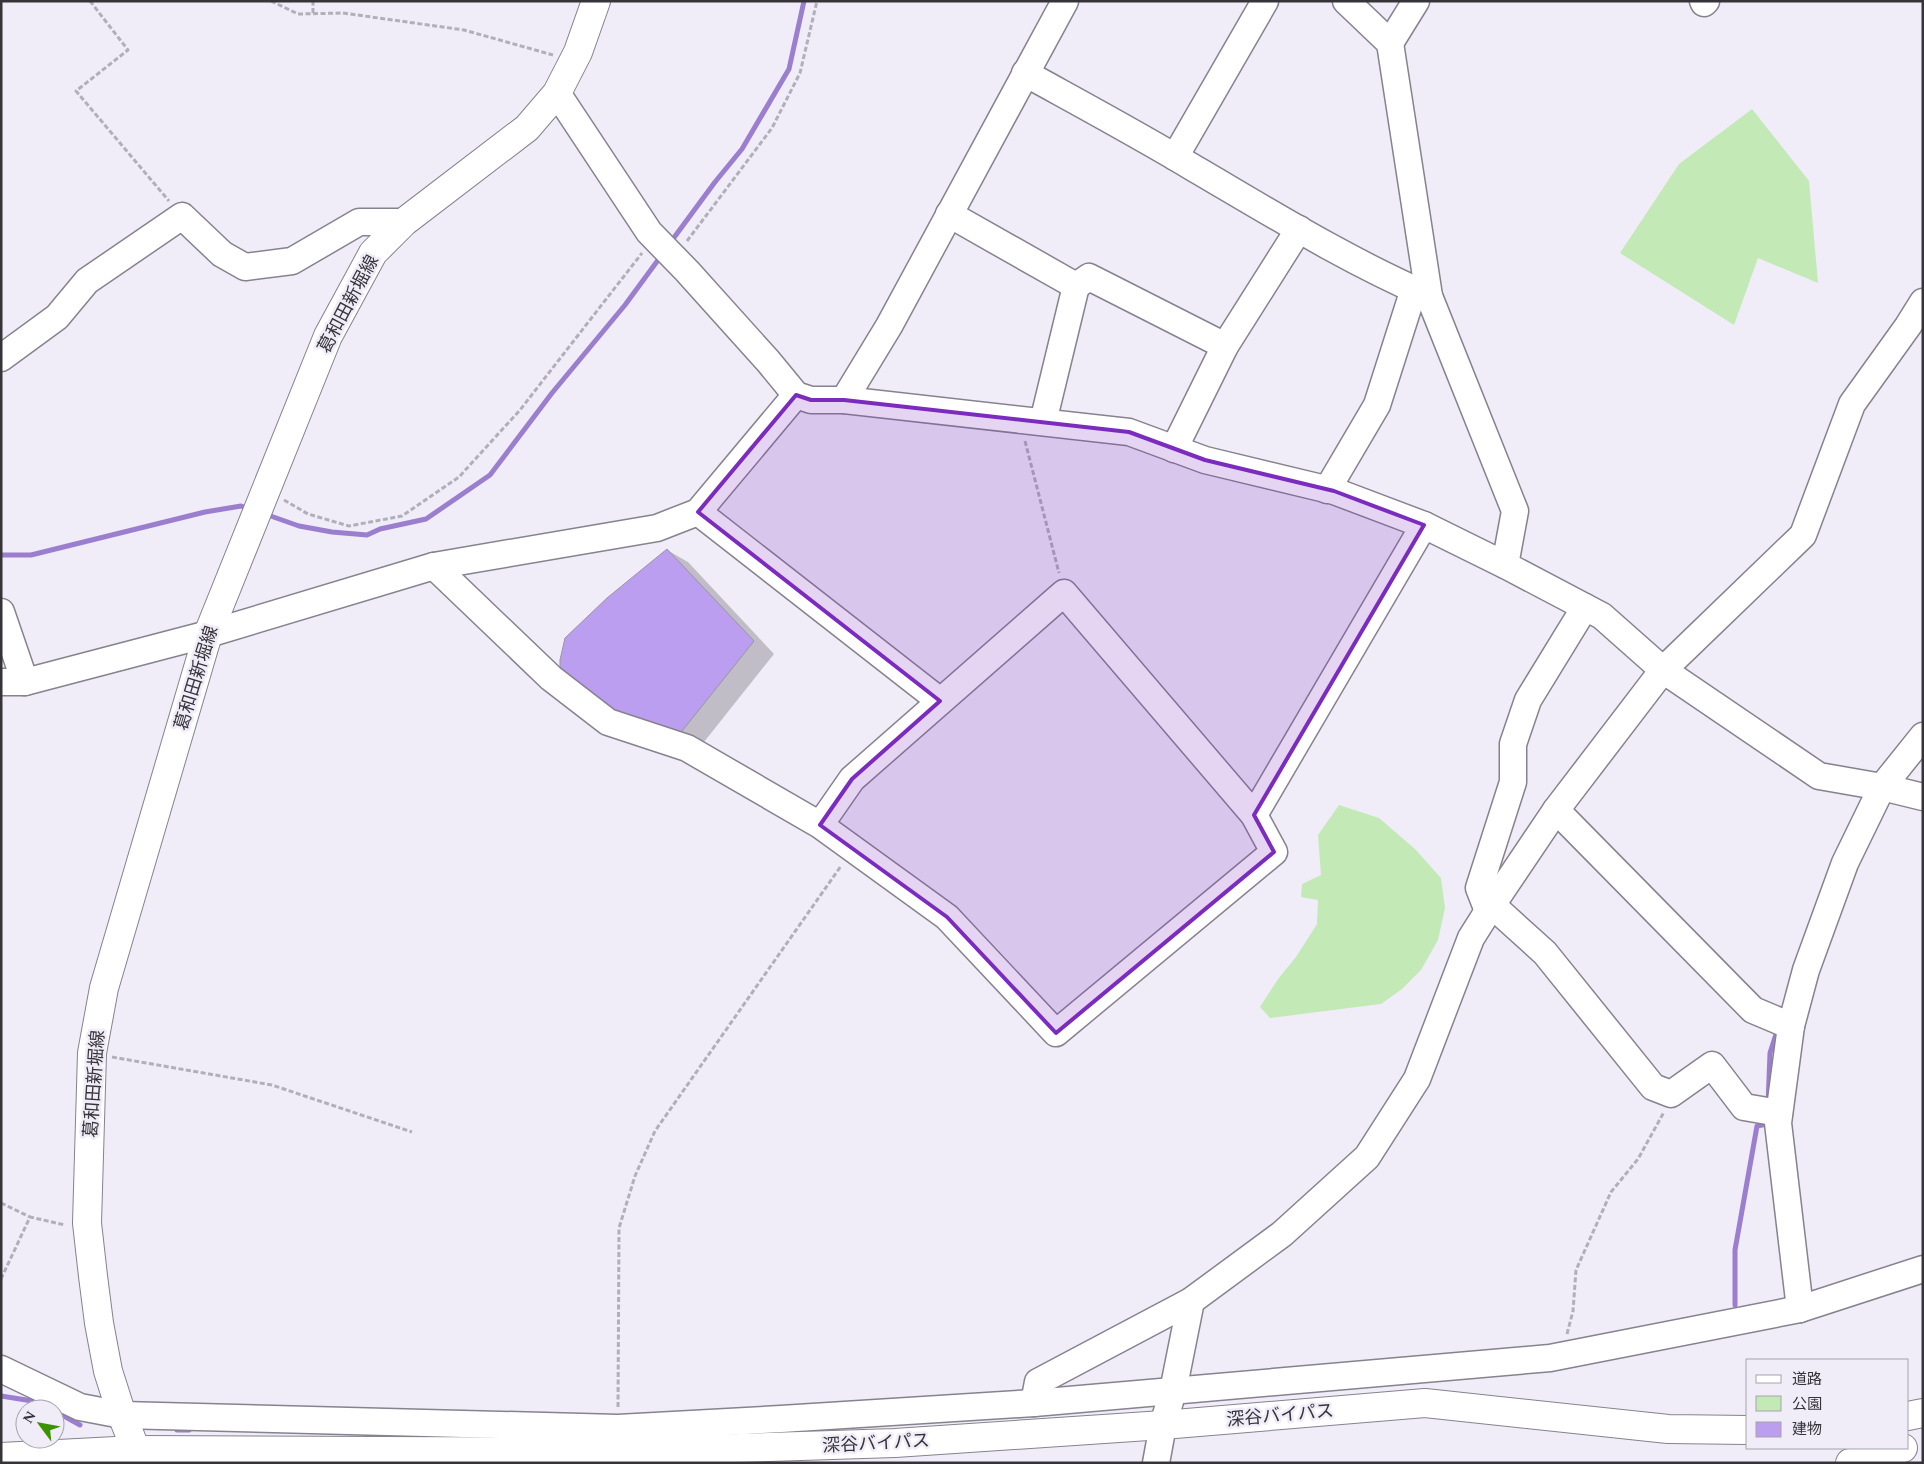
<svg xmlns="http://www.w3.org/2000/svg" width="1924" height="1464" font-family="Spectral,'Noto Sans JP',serif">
<rect width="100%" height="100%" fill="#f0edf9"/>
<g fill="#c3e9b6">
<path d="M1752,109L1809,181L1818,283L1758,258L1734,325L1620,253L1679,164Z"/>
<path d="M1339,805L1379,818L1415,849L1441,878L1445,908L1438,940L1421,970L1402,989L1381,1004L1270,1018L1260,1007L1278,979L1296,957L1317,924L1318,900L1301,897L1302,884L1321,875L1318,835Z"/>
</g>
<path fill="#0003" d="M667,550L688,562L774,654L700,747L630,732Z"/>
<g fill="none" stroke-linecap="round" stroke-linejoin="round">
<g stroke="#9b7fce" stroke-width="5">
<path d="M670,243L715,182L742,149L789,69L804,1"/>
<path d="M265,514L299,526L332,532L367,535L380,529L426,519L490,475L552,393L625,305L661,256"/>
<path d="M1,555H31L205,512L241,506L250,509"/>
<path d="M1768,1104L1770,1053L1778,1028"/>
<path d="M1735,1305V1250L1757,1126L1767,1124V1120"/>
<path d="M1,1396L39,1402L52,1409"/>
<path d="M55,1411L80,1425"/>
<path d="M177,1430H189"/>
</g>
</g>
<path fill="#bb9ef0" stroke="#9895a1" d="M667,549L754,641L678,736L608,720L560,684V660L565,638L607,598Z"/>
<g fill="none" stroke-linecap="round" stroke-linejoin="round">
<defs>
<g id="minor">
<path d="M1346,1L1390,43L1429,296L1515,511L1505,565"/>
<path d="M1703,1L1704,3L1706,1"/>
<path d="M1390,43L1416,1"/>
<path d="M1025,73C1081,104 1137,134 1192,167C1269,212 1346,260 1429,296"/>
<path d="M557,93L649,232L687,271L768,361L796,395L811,400H844L1129,432L1205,460L1334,491L1424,525L1505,565L1602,616L1663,670L1819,776L1882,787L1923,797"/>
<path d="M1175,157L1265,1"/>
<path d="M949,214L1076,286L1089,277L1225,346"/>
<path d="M1,358L57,317L87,281L182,216L222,254L245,267L292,261L359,222H404"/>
<path d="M844,400L889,326L1065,1"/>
<path d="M1043,422L1076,286"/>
<path d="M1174,449L1225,346L1299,229"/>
<path d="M1327,490L1377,405L1414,289"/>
<path d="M698,512L940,701"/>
<path d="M434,566L551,678L608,722L687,748L820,825L947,917L1056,1033L1274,852L1254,815L1064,593L852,779L820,825"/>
<path d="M1,612L25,682"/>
<path d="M1,682H25L208,634L434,566L657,528L698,512L796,395"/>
<path d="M1556,810L1753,1010L1791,1026"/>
<path d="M1254,815L1424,525"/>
<path d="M1492,905L1545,953L1653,1087L1671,1094L1712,1065L1744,1107L1779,1113"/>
<path d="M1488,911L1479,888L1513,782V744L1528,700L1585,607"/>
<path d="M1800,1309L1778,1123L1791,1026L1806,970L1845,863L1882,787L1923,736"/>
<path d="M1,1369L80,1407L122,1415L618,1428L781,1419L1034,1403L1550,1358L1800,1309L1923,1269"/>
<path d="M1034,1403L1038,1382L1191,1301L1282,1234L1367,1157L1417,1079L1471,938L1488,911L1556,810L1663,670L1803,535L1852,404L1908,326L1923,302"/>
<path d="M1156,1463L1163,1425L1173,1391L1191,1301"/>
</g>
<path id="major" d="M141,1463L122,1415L108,1371L99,1323L93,1276L87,1223L92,1053L104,988L208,634L328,336L373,253L404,222L527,128L557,93L578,52L596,1"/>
<g id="highway">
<path d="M1908,1416L1923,1413"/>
<path d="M1,1457L135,1450L616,1452L895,1443L1163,1425L1425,1403L1668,1429L1748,1430"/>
<path d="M1850,1463L1903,1448"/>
</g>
</defs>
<use href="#minor" stroke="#86828e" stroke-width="29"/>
<use href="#major" stroke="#86828e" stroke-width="30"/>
<use href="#highway" stroke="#86828e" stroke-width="30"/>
<g stroke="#b1afb8" stroke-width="3" stroke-dasharray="5 2.5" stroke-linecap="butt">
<path d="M90,1L128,50L76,91L169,201"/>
<path d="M271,1L298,14L343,13L464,30L553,55"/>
<path d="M313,13V1"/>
<path d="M687,241L772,128L800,73L817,1"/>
<path d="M1025,441L1059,573"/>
<path d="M284,500L308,514L349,526L402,516L459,477L520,410L642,253"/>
<path d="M112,1057L272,1085L412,1132"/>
<path d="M1,1203L30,1217"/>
<path d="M1,1279L30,1217L65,1225"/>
<path d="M1567,1334L1573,1311L1576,1270L1611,1192L1638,1159L1664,1112"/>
<path d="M618,1407L619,1228L635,1176L655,1131L841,866"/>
</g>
<use href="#minor" stroke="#fff" stroke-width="26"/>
<use href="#major" stroke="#fff" stroke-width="28"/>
<use href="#highway" stroke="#fff" stroke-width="28"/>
</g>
<path fill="#7b2cbf" fill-opacity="0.2" stroke="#7b2cbf" stroke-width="4" stroke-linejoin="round" d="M796,395L811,400H844L1129,432L1205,460L1334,491L1424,525L1254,815L1274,852L1056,1033L947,917L820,825L852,779L940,701L698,512Z"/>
<g text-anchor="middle" stroke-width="5" stroke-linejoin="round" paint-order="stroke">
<g font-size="18" fill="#363439" stroke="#f0edf9">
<text transform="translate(348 304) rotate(-62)" y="6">葛和田新堀線</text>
<text transform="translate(196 678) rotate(-73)" y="6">葛和田新堀線</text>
<text transform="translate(94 1084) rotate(-86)" y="6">葛和田新堀線</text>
<text transform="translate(1280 1415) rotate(-5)" y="6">深谷バイパス</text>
<text transform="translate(876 1443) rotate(-3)" y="6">深谷バイパス</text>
</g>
</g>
<rect width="1924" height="1464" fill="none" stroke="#363439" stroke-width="5"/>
<rect x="1746" y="1359" width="162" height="90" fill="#f0edf9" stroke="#a6a3ac"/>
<rect x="1756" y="1375" width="25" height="8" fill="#ffffff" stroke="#a6a3ac"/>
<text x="1792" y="1384" font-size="15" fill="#363439">道路</text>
<rect x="1756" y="1396" width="25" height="15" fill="#c3e9b6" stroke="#a6a3ac"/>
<text x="1792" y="1409" font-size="15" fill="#363439">公園</text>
<rect x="1756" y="1422" width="25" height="15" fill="#bb9ef0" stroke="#a6a3ac"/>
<text x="1792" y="1434" font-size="15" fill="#363439">建物</text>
<g transform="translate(40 1424) rotate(302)"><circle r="24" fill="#f0edf9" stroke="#a6a3ac"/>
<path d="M0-4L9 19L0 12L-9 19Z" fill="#3c9301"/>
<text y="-8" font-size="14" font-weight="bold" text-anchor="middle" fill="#363439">N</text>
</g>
</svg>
